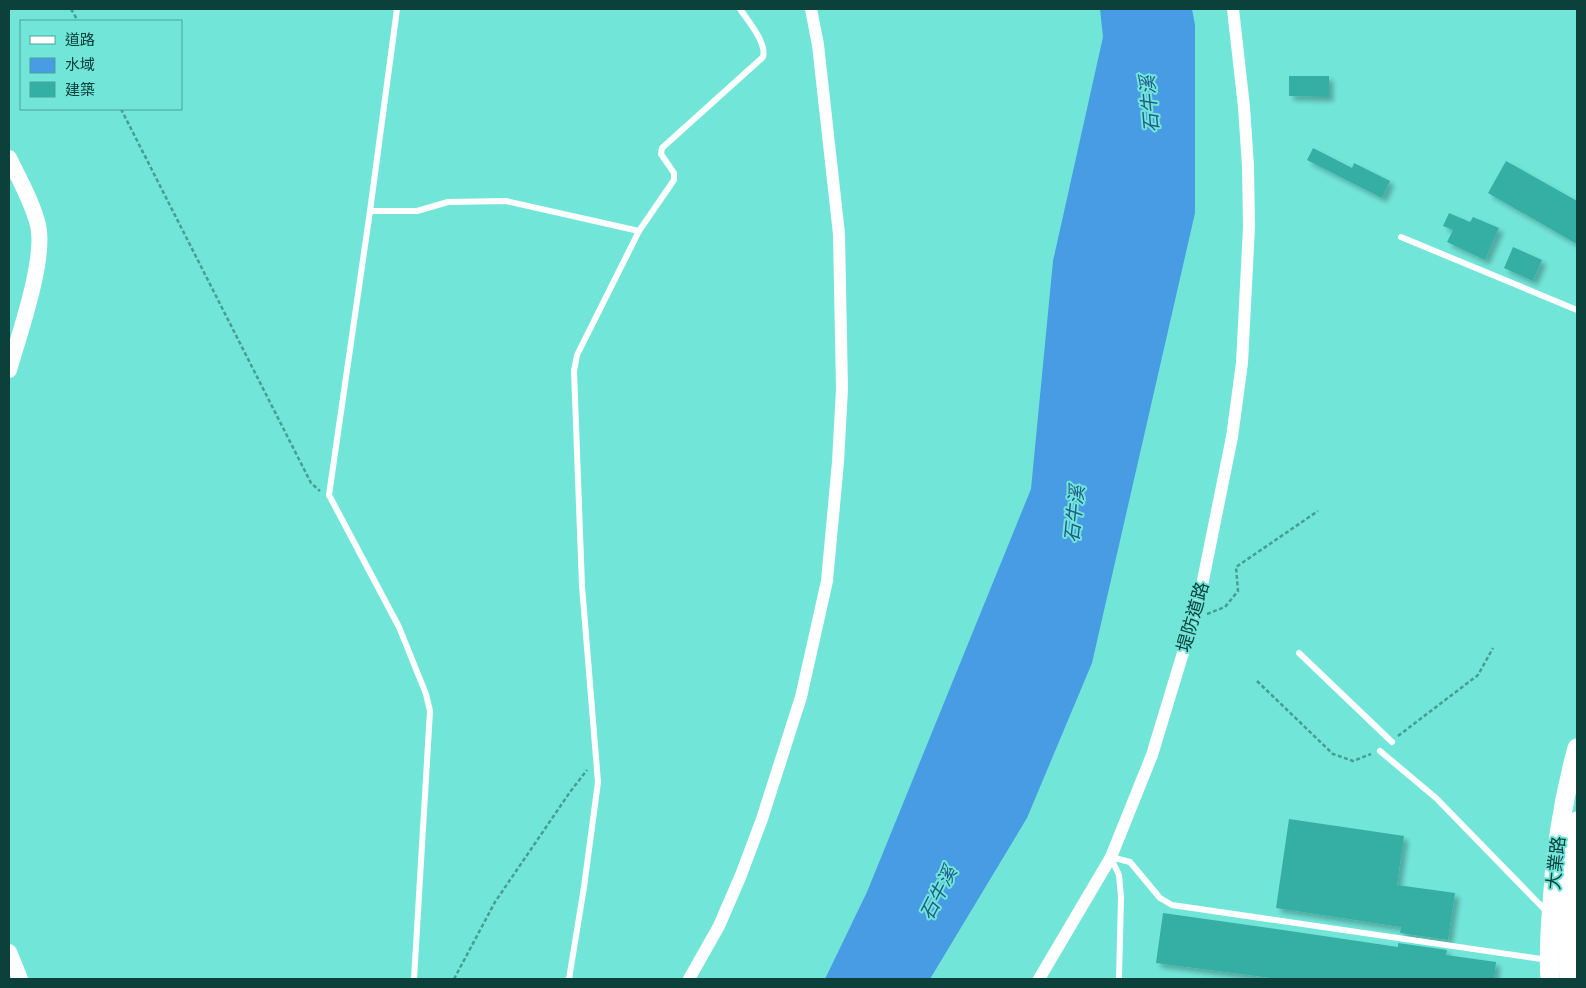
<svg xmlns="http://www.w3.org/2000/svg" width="1586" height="988" font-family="'Libre Baskerville','Noto Sans TC',serif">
<defs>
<filter id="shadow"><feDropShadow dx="4.5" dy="4.5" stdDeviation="2.5" flood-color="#0004"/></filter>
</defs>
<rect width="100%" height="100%" fill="#72e5d9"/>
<path fill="#479ce3" d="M1100,9H1192L1195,25V213L1092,663L1027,818L930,979H825L867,892L1031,489L1053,261L1103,37Z"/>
<g fill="#34afa4" filter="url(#shadow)">
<path d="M1289,76H1329V97L1289,96Z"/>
<path d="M1313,148L1352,168L1354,163L1390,181L1382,198L1307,160Z"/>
<path d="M1506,161L1577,201V244L1488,193Z"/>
<path d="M1449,213L1470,222L1473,217L1499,228L1485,260L1447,242L1453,230L1443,226Z"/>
<path d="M1513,247L1542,260L1533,281L1504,268Z"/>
<path d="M1289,819L1404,836L1397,885L1455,893L1448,940L1400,933L1401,927L1276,908Z"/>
<path d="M1163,913L1276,929L1398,947V943L1447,950L1446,955L1496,962L1494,979H1279L1156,963Z"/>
</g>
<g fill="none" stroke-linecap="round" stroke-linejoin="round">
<g stroke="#469d94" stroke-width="2.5" stroke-dasharray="4 2.5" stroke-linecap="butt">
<path d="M71,9L78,21"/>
<path d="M121,109L311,483L320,491"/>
<path d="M1207,614L1225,607L1238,591L1236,567L1318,511"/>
<path d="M1257,681L1333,754L1353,761L1371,754"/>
<path d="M1398,736L1478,675L1493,648"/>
<path d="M454,979L495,902L570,792L587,770"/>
</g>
<g stroke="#fff" stroke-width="6">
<path d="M397,9L370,211L329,495L399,627L426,694L430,711L414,979"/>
<path d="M370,211H417L448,202L506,201L639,231"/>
<path d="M1401,237L1577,310"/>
<path d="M1299,653L1392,742"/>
<path d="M1380,751L1436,798L1548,913"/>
<path d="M1111,857L1130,862L1160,898L1172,905L1548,960"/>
<path d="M1111,858L1119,875L1121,897L1119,979"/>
<path d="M569,979L584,887L598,782L582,586L574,371L577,355L639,231L674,180V173L661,154L662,148L763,57C767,43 748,21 740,9"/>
</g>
<g stroke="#fff" stroke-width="12">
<path d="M689,979L719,926L741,875L762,819L801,697L827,581L838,462L842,389L839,234L818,45L811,9"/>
<path d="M1039,979L1111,857L1152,755L1199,600L1232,437L1242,363L1249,227L1248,166L1244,107L1233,9"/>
</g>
<g stroke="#fff" stroke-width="16">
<path d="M9,158C19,179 32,201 38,225C46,259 19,335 9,370"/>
<path d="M9,952L20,979"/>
</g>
<g stroke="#fff" stroke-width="19">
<path d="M1550,979C1548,954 1550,928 1552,903C1555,850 1563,799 1577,748"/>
<path d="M1569,979L1567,942L1575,828L1577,821"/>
</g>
</g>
<g text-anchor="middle" stroke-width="4" stroke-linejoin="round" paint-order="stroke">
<g font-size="18" fill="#0c403b" stroke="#72e5d9">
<text transform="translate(1193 617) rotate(-74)" y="6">堤防道路</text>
<text transform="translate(1556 863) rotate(-84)" y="6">大業路</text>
</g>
<g font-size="19" font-style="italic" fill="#205b8a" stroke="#72e5d9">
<text transform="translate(1149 104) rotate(-95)" y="7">石牛溪</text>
<text transform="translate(1074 514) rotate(-84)" y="7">石牛溪</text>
<text transform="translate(938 893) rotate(-63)" y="7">石牛溪</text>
</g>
</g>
<rect width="1586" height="988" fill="none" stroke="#0c403b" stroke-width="20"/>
<rect x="20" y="20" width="162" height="90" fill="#72e5d9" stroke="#49a39a"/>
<rect x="30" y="36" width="25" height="8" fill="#ffffff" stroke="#49a39a"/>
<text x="65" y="45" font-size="15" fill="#0c403b">道路</text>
<rect x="30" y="58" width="25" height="15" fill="#479ce3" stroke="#49a39a"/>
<text x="65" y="70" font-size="15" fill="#0c403b">水域</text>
<rect x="30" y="82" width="25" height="15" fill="#34afa4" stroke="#49a39a"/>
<text x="65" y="95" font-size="15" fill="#0c403b">建築</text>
</svg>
